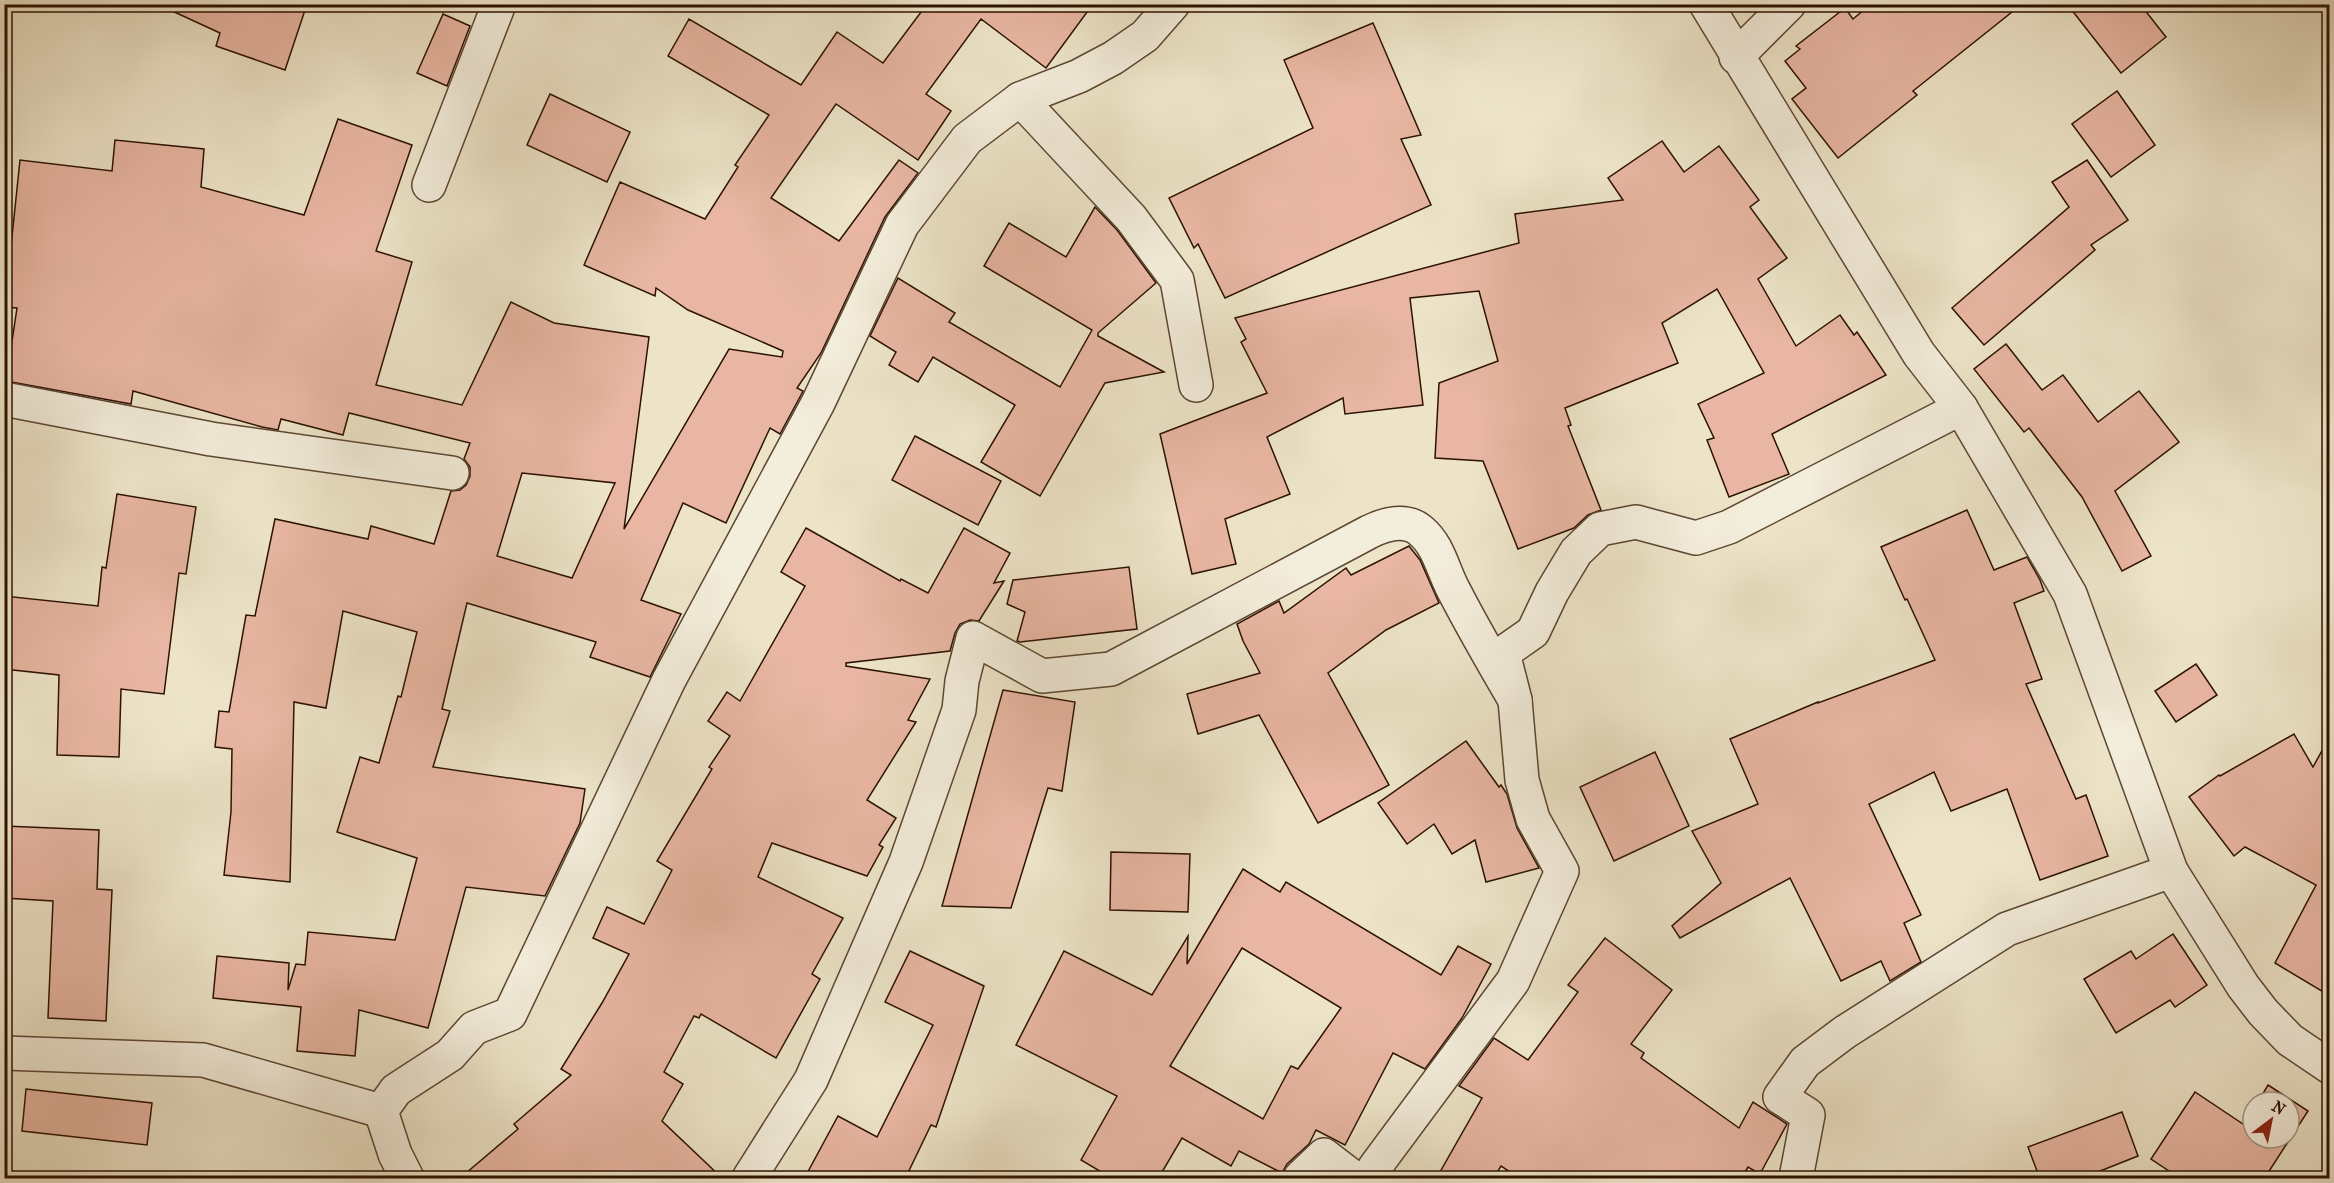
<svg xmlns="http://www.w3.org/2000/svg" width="2334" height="1183" font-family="'IM FELL French Canon',serif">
<rect width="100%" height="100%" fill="#ede4c8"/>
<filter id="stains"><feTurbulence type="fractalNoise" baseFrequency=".00333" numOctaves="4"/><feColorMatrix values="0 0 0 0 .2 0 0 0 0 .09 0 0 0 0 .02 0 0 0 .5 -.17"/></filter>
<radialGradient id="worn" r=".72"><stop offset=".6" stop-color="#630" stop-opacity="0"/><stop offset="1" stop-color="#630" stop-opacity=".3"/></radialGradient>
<g fill="#e8b6a2" stroke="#2c1200" stroke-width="1.5" fill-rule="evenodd">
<path d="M157,4H307L285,70L216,46L220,33Z"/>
<path d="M927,4H1093L1046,68L981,19L926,94L951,111L918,160L836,104L771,198L839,241L899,160L918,173L885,217L821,353L797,388L803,391L801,395L780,434L770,428L726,523L683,503L641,600L681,614L650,677L590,657L596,642L467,603L442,709L450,711L433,767L585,789L580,823L545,896L466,887L428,1028L359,1010L355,1056L297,1051L301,1007L213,998L217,956L289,963L288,990L296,964L305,965L308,932L395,940L417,858L337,832L360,757L379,763L398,696L401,697L417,632L343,611L326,708L294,702L290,882L224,875L231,812L232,749L215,747L219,711L229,712L246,615L255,616L275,519L368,539L371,526L434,544L451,491L460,490L466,485L470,476V467L464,459L470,443L349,413L343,435L281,419L278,430L262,427L133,391L131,404L6,381L17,308L4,307V275H8L20,160L112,171L115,140L204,149L201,187L304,215L338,119L412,145L376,251L412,262L376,385L462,405L511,302L554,323L649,337L624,529L729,349L782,357L783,351L688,310L656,288L655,296L584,265L620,182L705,219L738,167L735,165L769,115L668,56L689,19L801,85L837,32L883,63ZM522,473L615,483L572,578L497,556Z"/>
<path d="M1871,4H2022L1913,91L1917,95L1838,158L1792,99L1806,88L1785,61L1800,49L1796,46L1845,8L1853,19Z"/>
<path d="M2067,4H2140L2166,37L2121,73Z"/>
<path d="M443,14L470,26L447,86L417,73Z"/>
<path d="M1373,23L1421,135L1401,139L1431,205L1225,298L1198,244L1194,248L1169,198L1313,128L1284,60Z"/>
<path d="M2117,91L2155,145L2111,177L2072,124Z"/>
<path d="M550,94L630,132L607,182L527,145Z"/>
<path d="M1662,141L1684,172L1719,146L1759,200L1750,207L1787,258L1758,279L1796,346L1840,315L1854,335L1857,332L1886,375L1772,434L1789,474L1729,497L1707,440L1714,438L1698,404L1764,373L1717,289L1662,323L1678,363L1565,408L1571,425L1568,426L1601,510L1588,515L1574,528L1518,549L1483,461L1435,458L1439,383L1498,361L1479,291L1410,298L1423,405L1345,414L1343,398L1267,437L1290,494L1225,519L1236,564L1192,574L1160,434L1267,393L1241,342L1246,339L1235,318L1519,243L1515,214L1623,200L1608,178Z"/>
<path d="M2087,160L2128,220L2091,245L2095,250L1984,345L1952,308L2069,207L2052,182Z"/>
<path d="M1095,207L1117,230L1156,283L1098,333V336L1164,372L1105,383L1040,496L981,462L1015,405L933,357L918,382L889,365L896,352L870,336L898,278L955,313L949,322L1060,387L1092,330L984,266L1009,223L1066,257Z"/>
<path d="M2006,344L2042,390L2063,375L2098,422L2139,391L2179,442L2115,491L2151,556L2122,571L2082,497L2029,428L2024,432L1974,369Z"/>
<path d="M915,436L1001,481L978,525L892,480Z"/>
<path d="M117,494L196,507L186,574L179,573L164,694L121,689L119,757L57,755L59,675L4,669V596L98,606L102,567L106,568Z"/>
<path d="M1967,510L1994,570L2027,557L2040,580L2044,591L2014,603L2042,679L2026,684L2076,799L2086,795L2108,856L2040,880L2007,789L1951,811L1934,772L1869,804L1921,915L1904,923L1921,962L1890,981L1881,961L1841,981L1790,878L1680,938L1672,926L1721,883L1692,831L1758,804L1730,739L1818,702V703L1935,660L1907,599L1905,600L1881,547Z"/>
<path d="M806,528L900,581L901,579L928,593L964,528L1010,553L994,583L1004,581L979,621L970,620L960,624L955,633L950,651L846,663V666L930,679L908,720L916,722L867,800L896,818L879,845L883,847L867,876L772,843L758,877L843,918L812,974L820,979L776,1058L701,1014L699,1018L694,1016L664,1072L683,1084L662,1121L723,1179H459L518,1129L514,1124L571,1075L561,1069L602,1003L629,954L593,938L607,907L644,924L672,870L657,861L712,769L709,767L730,736L708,721L727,692L740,701L805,586L781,572Z"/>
<path d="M1409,546L1420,560L1439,603L1386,630L1328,673L1389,785L1318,823L1259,715L1198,734L1187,694L1260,673L1243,641L1237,624L1279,601L1284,613L1346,568L1351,575Z"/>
<path d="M1129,567L1137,629L1020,642L1017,641L1025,612L1007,604L1013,580Z"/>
<path d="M2196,664L2217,695L2176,722L2155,691Z"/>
<path d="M1003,690L1075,702L1062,791L1048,788L1011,908L942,906Z"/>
<path d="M2294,734L2313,767L2330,736V996L2275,963L2316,885L2245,847L2234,856L2189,797L2219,775L2220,776Z"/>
<path d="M1466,741L1499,787L1501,785L1507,794L1517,828L1539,868L1486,882L1475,840L1452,854L1434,824L1407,844L1378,803Z"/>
<path d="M1655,752L1689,826L1614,861L1580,787Z"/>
<path d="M4,826L99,830L97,889L112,890L106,1021L48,1018L53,901L4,898Z"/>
<path d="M1111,852L1190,854L1188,912L1110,910Z"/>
<path d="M1243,869L1280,892L1286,882L1441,975L1458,946L1491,964L1462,1018L1425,1069L1393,1053L1345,1145L1316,1130L1309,1144L1287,1164L1282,1173L1239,1151L1231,1166L1182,1138L1158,1179H1113L1081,1160L1117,1096L1016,1045L1064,951L1152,995L1188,936L1187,964ZM1242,948L1341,1008L1298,1069L1291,1066L1263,1119L1170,1066Z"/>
<path d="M2173,934L2207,985L2175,1007L2170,1000L2116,1033L2084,979L2131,951L2136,959Z"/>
<path d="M1605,938L1672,990L1631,1044L1644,1053L1641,1058L1739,1128L1753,1102L1787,1124L1760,1174L1748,1167L1741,1179H1521L1501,1166L1493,1179H1436L1482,1098L1459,1086L1494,1038L1528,1060L1578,992L1568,985Z"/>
<path d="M910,951L984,986L936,1127L931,1125L905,1179H804L838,1116L877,1137L933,1025L885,1002Z"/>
<path d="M2268,1085L2308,1111L2264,1179H2181L2151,1159L2195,1092L2243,1124L2253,1109V1138H2289V1102H2258Z"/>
<path d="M26,1089L152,1103L147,1145L22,1131Z"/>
<path d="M2122,1112L2138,1156L2080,1179H2040L2028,1147Z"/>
</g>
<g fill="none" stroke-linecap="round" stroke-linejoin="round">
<defs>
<g id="street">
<path d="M1706,4L1919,354L1961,408L2070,594L2171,871L2243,986L2263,1012L2290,1040L2330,1067"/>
<path d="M1736,57L1789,4"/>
<path d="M1020,99L1131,218L1177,280L1196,385"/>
<path d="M429,185L499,4"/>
<path d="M4,399L211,439L452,473"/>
<path d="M4,1053L203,1060L381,1111L396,1090L450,1055L474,1028L510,1014L669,680L818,403L902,225L967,139L1020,99L1079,76L1113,58L1145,36L1173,4"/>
<path d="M381,1111L395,1154L407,1178"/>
<path d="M749,1178L811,1080L906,862L959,710L962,681L973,638L1042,676L1111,669L1369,532C1385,524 1406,518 1421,531C1439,546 1443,571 1454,591C1473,628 1494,664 1515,700"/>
<path d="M1300,1178L1324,1155L1354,1178"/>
<path d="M1369,1178L1375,1167L1513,981L1562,871L1533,819L1522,780L1515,700L1503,653L1533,632L1552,592L1576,552L1600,529L1636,522L1696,538L1729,527L1961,408"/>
<path d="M1796,1178L1808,1115L1780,1097L1805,1062L1845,1032L2007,929L2171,871"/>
</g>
</defs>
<use href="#street" stroke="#5c4632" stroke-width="36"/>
<use href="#street" stroke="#f3eddb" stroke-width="33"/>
</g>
<rect width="2334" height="1183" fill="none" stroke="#ede4c8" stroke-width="24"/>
<rect x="6" y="6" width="2322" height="1171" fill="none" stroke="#2c1200" stroke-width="3"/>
<rect x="12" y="12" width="2310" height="1159" fill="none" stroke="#2c1200" stroke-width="1.5"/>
<g transform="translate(2271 1120) rotate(32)"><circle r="28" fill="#f3eddb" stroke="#a39583" stroke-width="1.5"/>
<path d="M0-4.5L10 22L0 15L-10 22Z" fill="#8f2418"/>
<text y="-9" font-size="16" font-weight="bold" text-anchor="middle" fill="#2c1200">N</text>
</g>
<rect width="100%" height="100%" filter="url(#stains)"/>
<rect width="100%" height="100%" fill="url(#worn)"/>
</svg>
